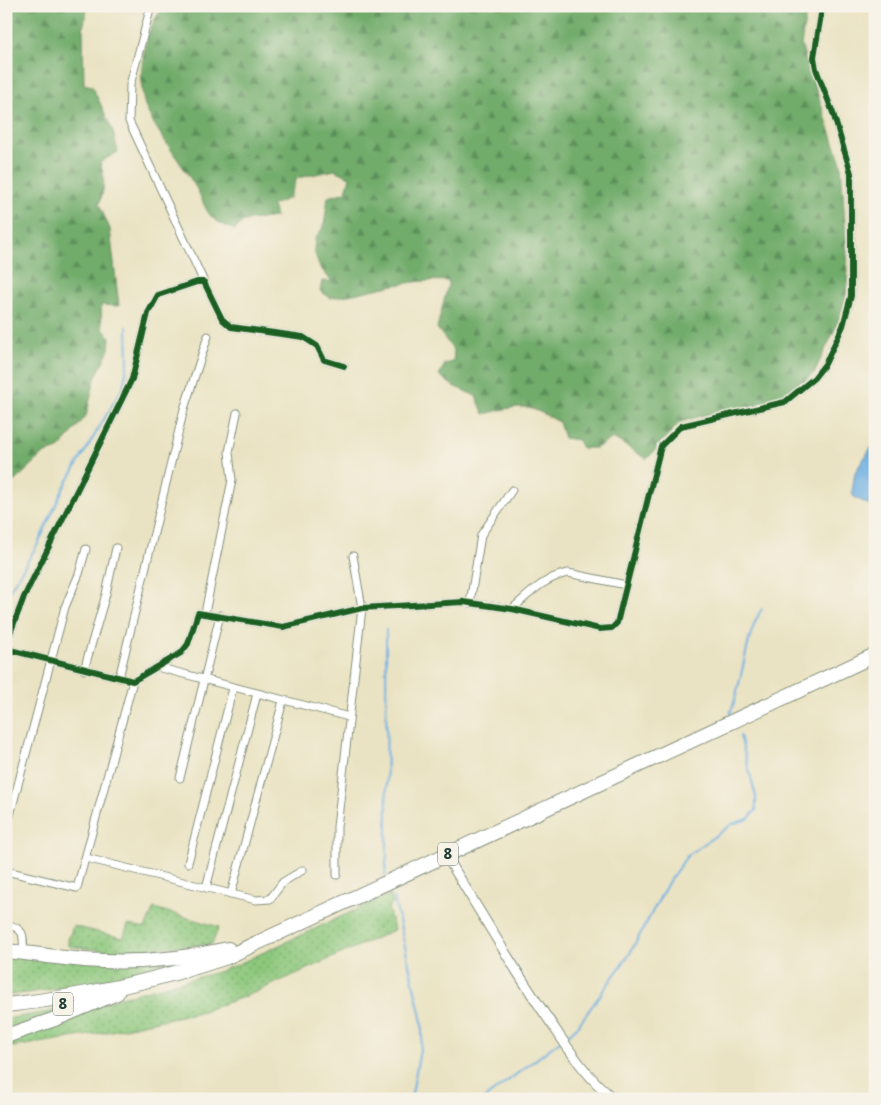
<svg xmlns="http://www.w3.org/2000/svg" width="881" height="1105" font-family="'Playpen Sans',sans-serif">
<defs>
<pattern id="grass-dots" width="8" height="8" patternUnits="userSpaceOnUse" patternTransform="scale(1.25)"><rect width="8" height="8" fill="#8cc77b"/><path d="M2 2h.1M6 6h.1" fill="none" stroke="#72a366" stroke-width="1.8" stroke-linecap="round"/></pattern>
<pattern id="forest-firs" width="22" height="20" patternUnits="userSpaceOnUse" patternTransform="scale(1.25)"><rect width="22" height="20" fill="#71ac6b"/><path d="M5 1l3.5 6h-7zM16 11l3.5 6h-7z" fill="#5c8d59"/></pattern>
</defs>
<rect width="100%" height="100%" fill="#f7f3e8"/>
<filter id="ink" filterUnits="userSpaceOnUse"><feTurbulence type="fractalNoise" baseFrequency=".02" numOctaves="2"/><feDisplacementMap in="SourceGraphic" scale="10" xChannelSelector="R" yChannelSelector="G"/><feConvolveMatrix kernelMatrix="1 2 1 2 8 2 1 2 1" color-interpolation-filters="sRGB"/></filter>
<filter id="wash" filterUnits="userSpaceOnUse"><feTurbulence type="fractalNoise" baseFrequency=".0096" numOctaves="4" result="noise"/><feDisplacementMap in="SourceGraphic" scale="20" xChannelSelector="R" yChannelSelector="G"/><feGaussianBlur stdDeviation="1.12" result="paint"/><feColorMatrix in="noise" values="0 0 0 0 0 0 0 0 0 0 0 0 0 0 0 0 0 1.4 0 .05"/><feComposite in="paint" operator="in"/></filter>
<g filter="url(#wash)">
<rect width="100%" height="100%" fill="#eae3c3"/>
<g fill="url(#grass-dots)" stroke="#568258">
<path d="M390,894L393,904L388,907L394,930L249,995L203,1011L102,1033L6,1048V1039L122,997L214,973L234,966Z"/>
<path d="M154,908L219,927L212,944L107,951L68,946V940L73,926L123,938L128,925L145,928Z"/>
<path d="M6,957L189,962L68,987L6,996Z"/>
<path d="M82,1006L6,1032V1019Z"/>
</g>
<g fill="url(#forest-firs)" stroke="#487450">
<path d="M6,6H88L83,28L84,84L92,86L113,131L118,152L100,162C105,179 105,188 99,204L110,229L119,306L101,305L102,328L110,337L109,349L95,379L86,416L59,449L45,453L6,489Z"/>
<path d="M168,6H807L801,45L841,163L848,270L846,297L836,327L814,373L793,391L780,399L746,409L704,415L680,422L647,459L613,438L596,448H582L578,440L564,438L559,422C523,402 522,405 484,414L476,396L453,386L439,375L445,364L453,362L454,351L437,328L449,281C408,278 371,292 331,298L320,291L322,281L332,282L319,266L314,250L315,239L324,226L328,197L346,192L350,177L335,170L297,178L289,198L273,205L276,217L243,221L235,230C201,218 209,207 192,181C180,161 149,122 144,102C138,78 143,37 157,16C159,12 165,9 168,6Z"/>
</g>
<path fill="#6eb0e3" stroke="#46768c" d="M875,442V508L854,497L852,492L855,472Z"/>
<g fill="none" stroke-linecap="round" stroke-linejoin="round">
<g stroke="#6eb0e3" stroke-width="2">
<path d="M6,596L38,544L63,489L123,387L128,362L127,327"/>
<path d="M730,714C742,686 746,631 762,609"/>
<path d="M385,875L387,854L386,630"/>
<path d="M394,898L422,1022V1039L411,1099"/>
<path d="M564,1039L577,1027L629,955L669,881L687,856L732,824L748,819L756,810V797L740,736"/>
<path d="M484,1099L560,1041"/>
</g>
</g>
</g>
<g filter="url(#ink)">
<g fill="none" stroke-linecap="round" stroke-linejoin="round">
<defs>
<g id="minor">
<path d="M151,6L130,85L129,121L204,282"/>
<path d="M470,603L481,535L512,490"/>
<path d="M512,609C529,594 545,577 568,573L626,585"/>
<path d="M205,613L232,480L229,452L237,413"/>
<path d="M6,644L24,597L132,379L148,313L158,295L197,282H204L222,319L231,327L303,337L317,346L324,360L344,366"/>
<path d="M6,649L133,681L181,653L188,644L198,613L283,627L362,608L463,602L512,609L600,629L612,628L617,623L661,446L681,426L785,402L814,378L825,364L843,326L851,296V173L833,113L816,69L814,57L822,8"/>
<path d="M157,667L349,717"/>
<path d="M84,670L106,594L116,548"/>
<path d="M119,678L184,409L208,336"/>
<path d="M180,778L220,615"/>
<path d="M6,830L65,607L79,574L86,549"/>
<path d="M86,858L256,900L270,899L283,882L303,870"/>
<path d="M188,863L233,688"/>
<path d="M6,871L77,888L133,681"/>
<path d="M337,875V827L362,608L353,556"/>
<path d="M206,888L257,694"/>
<path d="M231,894L283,701"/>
<path d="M6,924C25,929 24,935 23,953"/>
</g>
<path id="tertiary" d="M450,862C483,917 515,971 551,1023C570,1051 587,1078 614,1099"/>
<g id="motorway">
<path d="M6,951C38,954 70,960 102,961C144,963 187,958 228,949"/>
<path d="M6,1005C81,997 156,981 227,957L875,655"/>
<path d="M6,1036L55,1019L117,993"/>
</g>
</defs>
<use href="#minor" stroke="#84907c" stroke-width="9"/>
<use href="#tertiary" stroke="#84907c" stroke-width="11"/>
<use href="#motorway" stroke="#84907c" stroke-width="16"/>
<use href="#minor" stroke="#fff" stroke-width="7"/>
<use href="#tertiary" stroke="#fff" stroke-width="9"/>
<use href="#motorway" stroke="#fff" stroke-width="14"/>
<defs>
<g id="cycleway">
<path d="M6,644L24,597L132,379L148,313L158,295L197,282H204L222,319L231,327L303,337L317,346L324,360L344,366"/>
<path d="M6,649L133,681L181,653L188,644L198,613L283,627L362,608L463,602L512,609L600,629L612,628L617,623L661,446L681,426L785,402L814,378L825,364L843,326L851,296V173L833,113L816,69L814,57L822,8"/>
</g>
</defs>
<use href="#cycleway" stroke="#f7f3e8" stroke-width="9"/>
<use href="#cycleway" stroke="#1b5e20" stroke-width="6"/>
</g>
</g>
<g text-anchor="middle" stroke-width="5" stroke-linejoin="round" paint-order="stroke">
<g fill="#f7f3e8" stroke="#60746a" stroke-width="1">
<rect x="438" y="842.5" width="20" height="23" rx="4"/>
<rect x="53" y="992.5" width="20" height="23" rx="4"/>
</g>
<g font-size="14" font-weight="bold" fill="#1f3d34">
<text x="448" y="859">8</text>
<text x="63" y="1009">8</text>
</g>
</g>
<rect width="881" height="1105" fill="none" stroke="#f7f3e8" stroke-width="25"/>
</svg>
